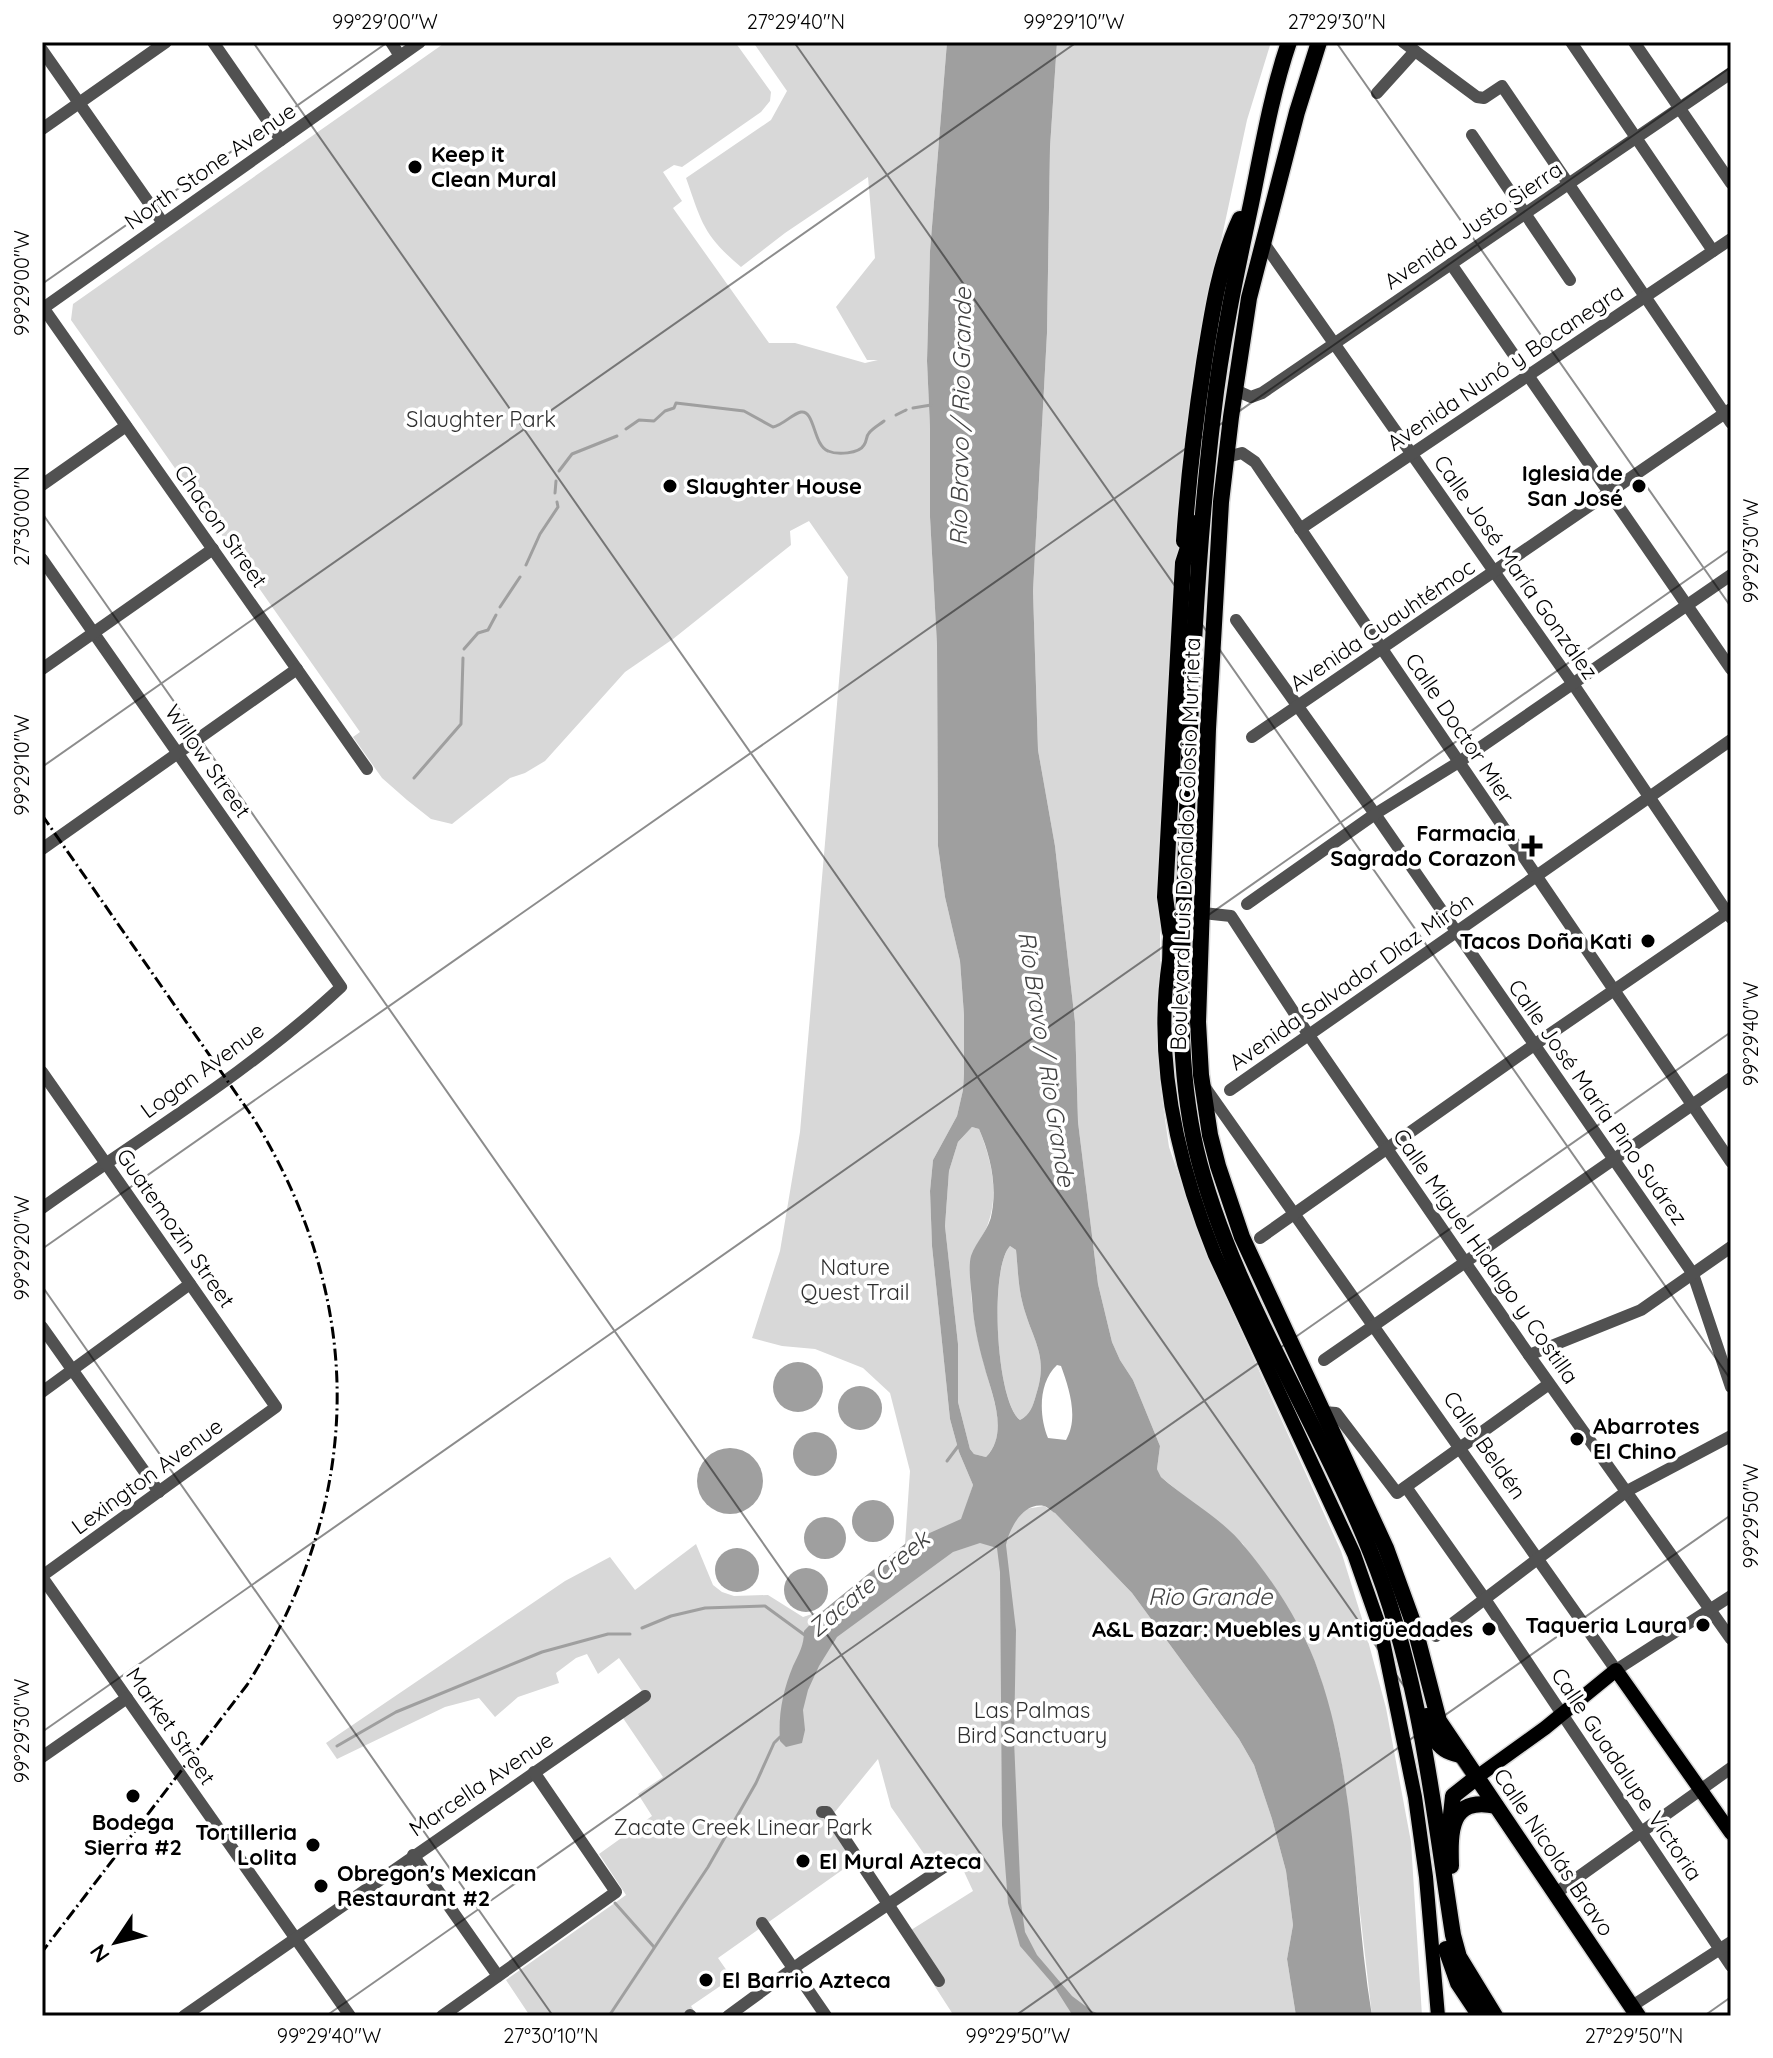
<svg xmlns="http://www.w3.org/2000/svg" width="1773" height="2058" font-family="Quicksand,sans-serif">
<rect width="100%" height="100%" fill="#fff"/>
<g fill="#d8d8d8">
<path d="M446,42H735L771,92L770,101L761,112L682,167L674,165L663,172L682,201L673,208L769,343H795L865,363L878,360H867L836,307L875,258L868,177L785,233L741,267C703,235 702,223 686,178L771,120L787,91L753,42H947L930,251L927,361L930,428V517L937,645L938,846L945,897L960,961L964,1015V1074L963,1090L957,1116L933,1160L930,1191L932,1246L950,1419L959,1452L973,1485L962,1519L1044,1506L1055,1513L1132,1593L1239,1739L1254,1765L1272,1819L1286,1871L1293,1925L1287,1959L1296,2016H954L934,1985L942,1980L911,1930L973,1891L960,1863L949,1869L934,1868L891,1807L878,1759L834,1813L862,1856L718,1958L732,1978L691,2006L694,2011L687,2016H530L506,1980L626,1895L599,1854L652,1816L638,1794L663,1777L623,1718L648,1700L619,1658L598,1674L587,1654L576,1658L556,1673L559,1683L518,1697L495,1717L479,1698L445,1707L337,1759L326,1743L565,1581L610,1557L635,1590L696,1544L713,1585L722,1592L734,1596L768,1595L803,1617L824,1610L905,1544L910,1471L890,1393L863,1368L815,1349L782,1346L752,1338L780,1251L800,1132L848,577L809,521L790,531L791,545L673,639L625,672L545,761L525,773L510,778L452,824L431,819L407,800L382,778L353,737L360,732L71,320L73,304Z"/>
<path d="M1057,42H1271L1247,120L1212,283L1187,438L1160,842V1084L1169,1147L1207,1256L1341,1551L1363,1622L1386,1708L1411,1842L1422,2016H1372L1345,1782L1337,1737L1319,1673L1304,1635L1243,1544L1161,1477L1157,1469L1160,1446L1133,1380L1120,1360L1112,1342L1098,1284L1078,1122L1075,1022L1055,846L1038,750L1033,591L1047,333L1050,147Z"/>
<path d="M972,1127L979,1129C992,1161 1000,1196 986,1229C981,1239 971,1251 971,1262C968,1302 978,1344 989,1382C996,1407 1006,1436 986,1457L974,1454L970,1449L958,1402V1344L945,1226L949,1171L958,1142Z"/>
<path d="M1010,1246L1016,1250C1018,1269 1018,1287 1023,1305C1033,1342 1049,1355 1036,1395C1033,1406 1030,1415 1020,1420C996,1401 989,1269 1010,1246Z"/>
</g>
<g fill="#9f9f9f" fill-rule="evenodd">
<path d="M947,42H1057L1050,147L1047,333L1033,591L1038,750L1055,846L1075,1022L1078,1122L1098,1284L1112,1342L1120,1360L1133,1380L1160,1446L1157,1469L1161,1477C1187,1500 1223,1519 1245,1547C1275,1583 1304,1628 1319,1673C1357,1782 1353,1902 1372,2016H1296L1287,1959L1293,1925L1286,1871L1272,1819L1254,1765L1239,1739L1132,1593L1055,1513C1051,1511 1048,1507 1044,1506C1023,1502 1009,1529 1006,1545L1016,1630L1014,1740L1021,1903L1025,1932L1037,1955L1072,1996L1092,2011L1104,2016H1073L1052,1983L1020,1946L1008,1903L1002,1825L1000,1572L997,1548L980,1543L953,1552L837,1637L819,1666L808,1690L803,1710L805,1730L802,1743L786,1747L780,1741C778,1715 783,1690 793,1666C799,1653 804,1646 804,1631L824,1610L905,1544L961,1519L973,1485L959,1452L950,1419L932,1246L930,1191L933,1160L957,1116L963,1090L964,1074V1015L960,961L945,897L938,846L937,645L930,517V428L927,361L930,251ZM972,1127L979,1129C990,1154 997,1184 992,1212C990,1229 976,1241 971,1256C968,1267 971,1287 972,1299C973,1320 978,1344 984,1365C991,1393 1010,1432 986,1457L974,1454L970,1449L958,1402V1344L945,1226L949,1171L958,1142ZM1010,1246L1016,1250C1018,1269 1018,1287 1023,1305C1033,1342 1049,1355 1036,1395C1033,1406 1030,1415 1020,1420C996,1402 989,1268 1010,1246ZM1057,1365L1061,1366C1069,1388 1079,1418 1066,1440L1048,1438C1039,1416 1038,1383 1057,1365Z"/>
<circle cx="798" cy="1387" r="25"/>
<circle cx="860" cy="1408" r="22"/>
<circle cx="815" cy="1454" r="22"/>
<circle cx="730" cy="1481" r="33"/>
<circle cx="873" cy="1521" r="21"/>
<circle cx="825" cy="1538" r="21"/>
<circle cx="737" cy="1570" r="22"/>
<circle cx="806" cy="1590" r="22"/>
</g>
<g fill="none" stroke-linecap="round" stroke-linejoin="round">
<g stroke="#9f9f9f" stroke-width="3">
<path d="M913,408L931,405"/>
<path d="M896,415L906,410"/>
<path d="M626,429L639,420L654,421L665,411L674,408L676,403L744,411L773,427C783,425 792,414 801,412C815,410 813,445 828,451C837,455 859,454 864,445C867,441 866,436 869,433C873,428 879,425 884,421"/>
<path d="M559,471L572,454L617,436"/>
<path d="M555,493L556,481"/>
<path d="M526,565L540,534L558,507L557,502"/>
<path d="M500,607L520,577"/>
<path d="M464,649L478,633L488,630L496,615"/>
<path d="M414,778L461,724L463,658"/>
<path d="M947,1461L959,1445"/>
<path d="M642,1628L671,1616L705,1608L765,1606L806,1636"/>
<path d="M337,1746L396,1712L542,1652L608,1634H630"/>
<path d="M615,1903L654,1947"/>
<path d="M609,2016L708,1867L756,1783L774,1743L780,1737"/>
</g>
<defs>
<g id="major">
<path d="M1173,924C1168,936 1170,948 1169,961C1154,1060 1178,1164 1215,1255L1354,1554L1381,1631L1415,1797L1426,1877L1438,2016"/>
<path d="M1477,1777L1545,1728L1616,1670L1731,1833"/>
</g>
<g id="highway">
<path d="M1289,42C1271,95 1262,150 1251,204C1236,274 1221,345 1213,416C1196,558 1190,703 1186,846C1183,946 1173,1050 1196,1149C1229,1288 1318,1420 1371,1553C1420,1674 1433,1807 1453,1935L1459,1957L1495,2016"/>
<path d="M1319,42L1297,112L1249,298L1231,417L1221,502L1208,729L1198,1022L1201,1075L1210,1135L1218,1166L1242,1237L1386,1548L1414,1625L1439,1721L1638,2016"/>
<path d="M1184,541C1188,481 1195,422 1204,363C1212,313 1219,264 1240,219"/>
<path d="M1170,932L1165,897L1183,563L1196,523"/>
<path d="M1427,1716C1433,1737 1437,1752 1462,1755"/>
<path d="M1450,1824L1453,1796L1477,1777"/>
<path d="M1451,1866C1450,1832 1449,1796 1496,1806"/>
<path d="M1446,1949L1458,1983L1480,2016"/>
</g>
</defs>
<use href="#major" stroke="#dbdbdb" stroke-width="17"/>
<use href="#highway" stroke="#dbdbdb" stroke-width="19"/>
<g stroke="#515151" stroke-width="12">
<path d="M213,42L281,140"/>
<path d="M391,42L400,56"/>
<path d="M1403,42L1477,97L1484,98L1502,86L1731,423"/>
<path d="M1571,42L1713,251"/>
<path d="M1634,42L1731,183"/>
<path d="M42,50L163,223"/>
<path d="M1377,93L1415,51"/>
<path d="M42,129L166,42"/>
<path d="M1472,135L1570,280"/>
<path d="M1263,242L1573,684L1731,918"/>
<path d="M1451,264L1731,669"/>
<path d="M42,306L367,769"/>
<path d="M42,309L420,42"/>
<path d="M1235,390L1251,397L1262,393L1731,73"/>
<path d="M1227,457L1242,453L1255,462L1731,1162"/>
<path d="M42,485L126,426"/>
<path d="M1300,529L1731,239"/>
<path d="M42,559L341,987C254,1069 140,1138 42,1208"/>
<path d="M1236,620L1375,814L1693,1274L1731,1387"/>
<path d="M42,669L213,549"/>
<path d="M1252,737L1731,409"/>
<path d="M42,849L297,669"/>
<path d="M1247,904L1375,814L1459,762L1731,575"/>
<path d="M1203,913L1231,916L1308,1034L1529,1355L1731,1639"/>
<path d="M42,1072L276,1407L42,1576"/>
<path d="M1204,1086L1616,1670L1731,1596"/>
<path d="M1230,1090L1731,740"/>
<path d="M1260,1238L1534,1045L1731,910"/>
<path d="M42,1327L159,1492"/>
<path d="M1529,1355L1641,1310L1731,1247"/>
<path d="M1324,1360L1731,1078"/>
<path d="M42,1392L190,1284"/>
<path d="M1323,1412L1336,1413L1397,1493L1549,1384"/>
<path d="M1406,1487L1485,1599L1731,1966"/>
<path d="M42,1577L350,2016"/>
<path d="M1436,1636L1627,1491L1731,1436"/>
<path d="M42,1757L127,1698"/>
<path d="M822,1812H827L939,1981"/>
<path d="M413,1855L498,1976"/>
<path d="M1556,1893L1731,1768"/>
<path d="M762,1923L826,2016"/>
<path d="M1632,2006L1731,1942"/>
<path d="M690,2015L691,2016"/>
<path d="M184,2016L645,1696"/>
<path d="M442,2016L616,1892L534,1772"/>
<path d="M728,2016L802,1962L944,1867"/>
</g>
<use href="#major" stroke="#000" stroke-width="14"/>
<use href="#highway" stroke="#000" stroke-width="16"/>
<path stroke="#000" stroke-width="3" stroke-dasharray="12 4 2 4" stroke-linecap="butt" d="M42,815L254,1119C368,1305 364,1501 247,1685L42,1952"/>
</g>
<path fill="none" stroke="#000" stroke-width="2" stroke-opacity="0.45" d="M253,42L1635,2016M794,42L1731,1380M1336,42L1731,607M42,284L388,42M42,513L1094,2016M42,767L1077,42M42,1249L1731,67M42,1286L553,2016M42,1732L1731,549M326,2016L1731,1032M1015,2016L1731,1515M1704,2016L1731,1997"/>
<g fill="#000" stroke="#fff" stroke-width="3">
<circle cx="415" cy="167" r="8"/>
<circle cx="670" cy="486" r="8"/>
<circle cx="1639" cy="486" r="8"/>
<path d="M1528 834h8v8h8v8h-8v8h-8v-8h-8v-8h8z"/>
<circle cx="1648" cy="941" r="8"/>
<circle cx="1577" cy="1439" r="8"/>
<circle cx="1703" cy="1625" r="8"/>
<circle cx="1489" cy="1629" r="8"/>
<circle cx="133" cy="1796" r="8"/>
<circle cx="313" cy="1845" r="8"/>
<circle cx="803" cy="1861" r="8"/>
<circle cx="321" cy="1886" r="8"/>
<circle cx="706" cy="1980" r="8"/>
</g>
<g text-anchor="middle" stroke-width="7" stroke-linejoin="round" paint-order="stroke">
<g font-size="22" font-weight="bold" fill="#000" stroke="#fff" text-anchor="start">
<text x="431" y="162">Keep it<tspan x="431" dy="25">Clean Mural</tspan></text>
<text x="1623" y="481" text-anchor="end">Iglesia de<tspan x="1623" dy="25">San José</tspan></text>
<text x="686" y="494">Slaughter House</text>
<text x="1516" y="841" text-anchor="end">Farmacia<tspan x="1516" dy="25">Sagrado Corazon</tspan></text>
<text x="1632" y="949" text-anchor="end">Tacos Doña Kati</text>
<text x="1593" y="1434">Abarrotes<tspan x="1593" dy="25">El Chino</tspan></text>
<text x="1687" y="1633" text-anchor="end">Taqueria Laura</text>
<text x="1473" y="1637" text-anchor="end">A&amp;L Bazar: Muebles y Antigüedades</text>
<text x="133" y="1830" text-anchor="middle">Bodega<tspan x="133" dy="25">Sierra #2</tspan></text>
<text x="297" y="1840" text-anchor="end">Tortilleria<tspan x="297" dy="25">Lolita</tspan></text>
<text x="819" y="1869">El Mural Azteca</text>
<text x="337" y="1881">Obregon's Mexican<tspan x="337" dy="25">Restaurant #2</tspan></text>
<text x="722" y="1988">El Barrio Azteca</text>
</g>
<g font-size="22" fill="#000" stroke="#fff">
<text transform="translate(210 166) rotate(-35)" y="8">North Stone Avenue</text>
<text transform="translate(1473 225) rotate(-34)" y="8">Avenida Justo Sierra</text>
<text transform="translate(1505 367) rotate(-34)" y="8">Avenida Nunó y Bocanegra</text>
<text transform="translate(221 526) rotate(55)" y="8">Chacon Street</text>
<text transform="translate(1516 567) rotate(55)" y="8">Calle José María González</text>
<text transform="translate(1382 625) rotate(-34)" y="8">Avenida Cuauhtémoc</text>
<text transform="translate(1460 728) rotate(56)" y="8">Calle Doctor Mier</text>
<text transform="translate(208 761) rotate(55)" y="8">Willow Street</text>
<text transform="translate(1185 844) rotate(-88)" y="8">Boulevard Luis Donaldo Colosio Murrieta</text>
<text transform="translate(1351 981) rotate(-35)" y="8">Avenida Salvador Díaz Mirón</text>
<text transform="translate(202 1070) rotate(-36)" y="8">Logan Avenue</text>
<text transform="translate(1598 1102) rotate(55)" y="8">Calle José María Pino Suárez</text>
<text transform="translate(176 1228) rotate(55)" y="8">Guatemozin Street</text>
<text transform="translate(1486 1256) rotate(55)" y="8">Calle Miguel Hidalgo y Costilla</text>
<text transform="translate(1485 1445) rotate(55)" y="8">Calle Beldén</text>
<text transform="translate(147 1476) rotate(-36)" y="8">Lexington Avenue</text>
<text transform="translate(171 1726) rotate(55)" y="8">Market Street</text>
<text transform="translate(1627 1774) rotate(56)" y="8">Calle Guadalupe Victoria</text>
<text transform="translate(481 1784) rotate(-34)" y="8">Marcella Avenue</text>
<text transform="translate(1554 1852) rotate(56)" y="8">Calle Nicolás Bravo</text>
</g>
<g font-size="22" fill="#2f2f2f" stroke="#fff">
<text x="481" y="427">Slaughter Park</text>
<text x="855" y="1275">Nature<tspan x="855" dy="25">Quest Trail</tspan></text>
<text x="1032" y="1718">Las Palmas<tspan x="1032" dy="25">Bird Sanctuary</tspan></text>
<text x="743" y="1835">Zacate Creek Linear Park</text>
</g>
<g font-size="24" font-style="italic" fill="#404040" stroke="#fff">
<text transform="translate(961 417) rotate(-89)" y="8">Río Bravo / Rio Grande</text>
<text transform="translate(1046 1059) rotate(81)" y="8">Río Bravo / Rio Grande</text>
<text transform="translate(869 1584) rotate(-40)" y="8">Zacate Creek</text>
<text x="1210" y="1605">Rio Grande</text>
</g>
</g>
<rect width="1773" height="2058" fill="none" stroke="#ffffff" stroke-width="88"/>
<g transform="translate(116 1942) rotate(235)" stroke="#ffffff" stroke-width="6" paint-order="stroke">
<path d="M0-6L14 30L0 20L-14 30Z" fill="#000000"/>
<text y="-12" font-size="22" font-weight="bold" text-anchor="middle" fill="#000000">N</text>
</g>
<rect x="44" y="44" width="1685" height="1970" fill="none" stroke="#000" stroke-width="3"/>
<g font-size="20" text-anchor="middle" fill="#000">
<text x="385" y="29">99°29'00"W</text>
<text x="796" y="29">27°29'40"N</text>
<text x="1074" y="29">99°29'10"W</text>
<text x="1337" y="29">27°29'30"N</text>
<text transform="translate(22 283) rotate(-90)" y="7">99°29'00"W</text>
<text transform="translate(22 516) rotate(-90)" y="7">27°30'00"N</text>
<text transform="translate(1751 551) rotate(-90)" y="7">99°29'30"W</text>
<text transform="translate(22 765) rotate(-90)" y="7">99°29'10"W</text>
<text transform="translate(1751 1034) rotate(-90)" y="7">99°29'40"W</text>
<text transform="translate(22 1248) rotate(-90)" y="7">99°29'20"W</text>
<text transform="translate(1751 1516) rotate(-90)" y="7">99°29'50"W</text>
<text transform="translate(22 1731) rotate(-90)" y="7">99°29'30"W</text>
<text x="329" y="2043">99°29'40"W</text>
<text x="551" y="2043">27°30'10"N</text>
<text x="1018" y="2043">99°29'50"W</text>
<text x="1634" y="2043">27°29'50"N</text>
</g>
</svg>
